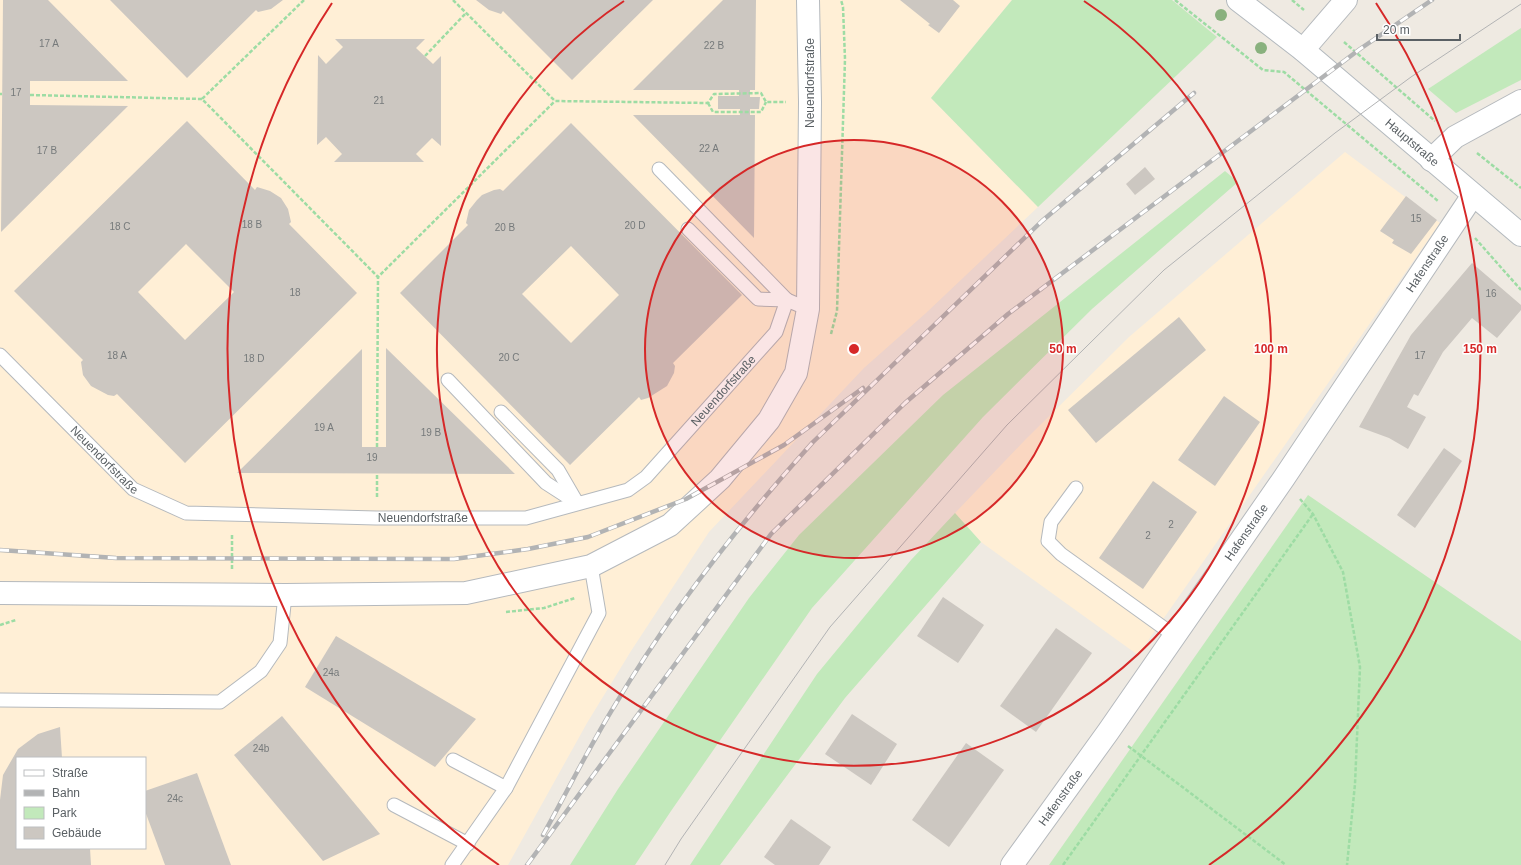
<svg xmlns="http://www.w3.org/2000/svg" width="1521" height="865" font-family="Helvetica,sans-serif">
<rect width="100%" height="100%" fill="#efeae2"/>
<g fill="#ffefd6" fill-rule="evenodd">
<path d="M0,0H1012L931,98L1038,207L926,313L864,368L709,532L631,651L587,723L508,865H0ZM17,758H145V848H17Z"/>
<path d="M1345,152L1440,223L1138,655L981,542L955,513L1025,440L1129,337Z"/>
</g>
<g fill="#c2e9bb">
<path d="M1012,0H1172L1217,37L1038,207L931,98Z"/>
<path d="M1521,28V80L1456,113L1428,89Z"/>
<path d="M1225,171L1238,182L1092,309L983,417L812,608L671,811L635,865H570L618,789L749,598L799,535L943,395Z"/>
<path d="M1308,495L1521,641V865H1049Z"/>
<path d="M955,513L981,542L845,698L720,865H690L817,674L911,560Z"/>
</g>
<g fill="#ccc7c1" fill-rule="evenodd">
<path d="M3,0H48L128,81H30V105L128,106L1,232Z"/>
<path d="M110,0H283L271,9L258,12L256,10L187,78Z"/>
<path d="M476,0H653L572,80L503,11L501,14L489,10Z"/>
<path d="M723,0H756L755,90H750V97H760L759,109H750V115H755L754,238L633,115H740V109H718V96H739V90H633Z"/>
<path d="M900,0H953L960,6L939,33L928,25L930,24Z"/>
<path d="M335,39H425L416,48L433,64L441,56V146L432,138L416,154L424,162H334L342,154L326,137L317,145L318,55L326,64L343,47Z"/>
<path d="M187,121L255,190L257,187L270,191L281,198L288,209L291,222L289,224L357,293L185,463L117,394L114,396L108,395L91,386L83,375L81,362L83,360L14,291ZM186,244L234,292L185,340L138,292Z"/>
<path d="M571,123L742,295L673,363L675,366L674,373L667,386L648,398L641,400L639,397L570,465L400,293L468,225L466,223L469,210L477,200L482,195L494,190L500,189L503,191ZM571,246L619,295L571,343L522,294Z"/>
<path d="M1145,167L1155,179L1135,195L1126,184Z"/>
<path d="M1406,196L1437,220L1411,254L1392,243L1394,240L1380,231Z"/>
<path d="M1472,263L1521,305V310L1497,338L1472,318L1443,352L1418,396L1414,394L1407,407L1426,417L1408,449L1389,438L1359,427L1411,335Z"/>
<path d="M1179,317L1206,350L1096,443L1068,410Z"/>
<path d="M386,348L515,474L237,473L362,349V447H386Z"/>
<path d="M1224,396L1260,422L1215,486L1178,460Z"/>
<path d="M1444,448L1462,461L1415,528L1397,515Z"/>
<path d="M1153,481L1197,512L1143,589L1099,558Z"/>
<path d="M943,597L984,625L958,663L917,636Z"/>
<path d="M1056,628L1092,653L1036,732L1000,706Z"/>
<path d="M336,636L476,719L435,767L305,687Z"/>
<path d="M852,714L897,744L871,785L825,754Z"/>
<path d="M282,716L380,834L323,861L234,755Z"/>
<path d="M60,727L62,758H17V848H90L91,865H0V800L3,775L18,749L38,734Z"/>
<path d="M966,743L1004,770L949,847L912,820Z"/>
<path d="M197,773L231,865H165L145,811V791Z"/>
<path d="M791,819L831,847L819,865H775L764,857Z"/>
</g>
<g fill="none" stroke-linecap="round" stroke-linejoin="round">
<defs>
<g id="service">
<path d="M659,169L787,300"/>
<path d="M688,229L758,299L787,300"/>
<path id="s1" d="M0,355L133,489L186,513L376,518H526L628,490L646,477L776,332L787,300L808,309"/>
<path d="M448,380L546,483L577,503"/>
<path d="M501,412L558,470L576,501"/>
<path d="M1076,488L1051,522L1048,541L1061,554L1175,636"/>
<path d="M0,700L220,702L261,671L280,643L285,595"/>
<path d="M453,760L506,788"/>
<path d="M394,805L468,844"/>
<path d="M452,865L506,788L599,613L591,566"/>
</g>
<g id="minor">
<path d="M1303,50L1346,0"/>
<path d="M1431,160L1455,137L1521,101"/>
<path d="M0,593L285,595L466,593L591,566L670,525L720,479L769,420L796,373L808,309L810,102L808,0"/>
<path id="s2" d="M1012,865L1108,732L1284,478L1473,195"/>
</g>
<g id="secondary">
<path id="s3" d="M1238,0L1303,50L1521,235"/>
</g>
</defs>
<use href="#service" stroke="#b5b9bd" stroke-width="15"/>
<use href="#minor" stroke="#b5b9bd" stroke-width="24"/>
<use href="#secondary" stroke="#b3b9be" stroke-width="24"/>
<g stroke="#9ddca4" stroke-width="2.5" stroke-dasharray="4 2" stroke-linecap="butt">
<path d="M304,0L202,99L378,277L555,101"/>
<path d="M453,0L555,101L708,103L714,94L761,93L766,102H786"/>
<path d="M1175,0L1263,70L1284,72L1438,201"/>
<path d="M1292,0L1304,10"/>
<path d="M1344,42L1435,121"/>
<path d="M425,56L466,13"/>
<path d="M0,94H2"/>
<path d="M30,95L202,99"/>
<path d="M708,103L713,112H761L766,102"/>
<path d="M1477,153L1521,188"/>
<path d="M1475,238L1521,290"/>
<path d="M831,334L837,311L845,59L843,7L841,0"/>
<path d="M377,447L378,277"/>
<path d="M377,497V474"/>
<path d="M1300,499L1313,514L1343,572L1360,667L1355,784L1347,865"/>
<path d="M232,569V534"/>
<path d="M506,612L544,608L575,598"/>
<path d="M0,625L16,620"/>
<path d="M1128,746L1286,865"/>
<path d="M1063,865L1313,514"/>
</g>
<use href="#service" stroke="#fff" stroke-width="13"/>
<use href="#minor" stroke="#fff" stroke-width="22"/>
<use href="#secondary" stroke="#fff" stroke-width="22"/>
<path stroke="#b2b3b4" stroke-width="1" d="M665,865L681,839L830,627L1007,425L1164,270L1335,133L1411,77L1521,4"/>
<defs>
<g id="rail">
<path d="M0,550L116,558L454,559L528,549L588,537L686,499L784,445L863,388"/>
<path d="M543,835C567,792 589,747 615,705C671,611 739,524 813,442L1042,221L1194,93"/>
<path d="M527,865L771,534L905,403L1008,314L1360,49L1432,0"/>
</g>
</defs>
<use href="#rail" stroke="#b2b3b4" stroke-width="4.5"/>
<use href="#rail" stroke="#fff" stroke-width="3" stroke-dasharray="9" stroke-linecap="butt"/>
</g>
<g fill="#89b17e">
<circle cx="1221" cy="15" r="6"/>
<circle cx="1261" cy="48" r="6"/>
</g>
<circle cx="854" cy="349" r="209" fill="#d62828" fill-opacity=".12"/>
<g fill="none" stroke="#d62828" stroke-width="2">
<circle cx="854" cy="349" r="209"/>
<path d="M1084 1A417 417 0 1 1 624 1"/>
<path d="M499 865A626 626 0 0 1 332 3M1376 3A626 626 0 0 1 1209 865"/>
</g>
<g text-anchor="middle" stroke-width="3" stroke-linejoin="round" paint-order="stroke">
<g font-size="10" fill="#767a7b">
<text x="49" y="47">17 A</text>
<text x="714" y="49">22 B</text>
<text x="16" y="96">17</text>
<text x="379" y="104">21</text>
<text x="709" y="152">22 A</text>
<text x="47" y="154">17 B</text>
<text x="1416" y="222">15</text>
<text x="252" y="228">18 B</text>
<text x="635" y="229">20 D</text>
<text x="120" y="230">18 C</text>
<text x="505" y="231">20 B</text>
<text x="295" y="296">18</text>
<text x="1491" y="297">16</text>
<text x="117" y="359">18 A</text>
<text x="1420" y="359">17</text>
<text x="509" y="361">20 C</text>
<text x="254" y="362">18 D</text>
<text x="324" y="431">19 A</text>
<text x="431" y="436">19 B</text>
<text x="372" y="461">19</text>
<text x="1171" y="528">2</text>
<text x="1148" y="539">2</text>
<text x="331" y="676">24a</text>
<text x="261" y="752">24b</text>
<text x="175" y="802">24c</text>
</g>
<g font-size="12" fill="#5a6064" stroke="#fff">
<text transform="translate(810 83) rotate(-90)" y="4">Neuendorfstraße</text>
<text dy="4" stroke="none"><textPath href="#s3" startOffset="225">Hauptstraße</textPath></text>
<text dy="4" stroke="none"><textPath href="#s2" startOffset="731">Hafenstraße</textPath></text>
<text dy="4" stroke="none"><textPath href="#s1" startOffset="831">Neuendorfstraße</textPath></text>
<text dy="4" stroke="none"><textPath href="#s1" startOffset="148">Neuendorfstraße</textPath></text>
<text dy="4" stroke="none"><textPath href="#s1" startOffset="484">Neuendorfstraße</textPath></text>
<text dy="4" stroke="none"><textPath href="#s2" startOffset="407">Hafenstraße</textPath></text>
<text dy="4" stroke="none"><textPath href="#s2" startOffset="83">Hafenstraße</textPath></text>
</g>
</g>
<circle cx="854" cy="349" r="6" fill="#d62828" stroke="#fff" stroke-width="2"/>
<g font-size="12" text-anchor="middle" font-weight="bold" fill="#d62828" stroke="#fff" stroke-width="3" stroke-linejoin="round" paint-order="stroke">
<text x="1063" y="353">50 m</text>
<text x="1271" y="353">100 m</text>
<text x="1480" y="353">150 m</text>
</g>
<rect x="16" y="757" width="130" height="92" fill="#ffffff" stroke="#bdbfc1"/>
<rect x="24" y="770" width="20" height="6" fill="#ffffff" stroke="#bdbfc1"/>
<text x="52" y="777" font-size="12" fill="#5a6064">Straße</text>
<rect x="24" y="790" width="20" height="6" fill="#b2b3b4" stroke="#bdbfc1"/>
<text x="52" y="797" font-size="12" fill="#5a6064">Bahn</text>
<rect x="24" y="807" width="20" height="12" fill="#c2e9bb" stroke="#bdbfc1"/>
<text x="52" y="817" font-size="12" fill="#5a6064">Park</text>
<rect x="24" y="827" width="20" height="12" fill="#ccc7c1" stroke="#bdbfc1"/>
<text x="52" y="837" font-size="12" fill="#5a6064">Gebäude</text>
<path d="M1377 34v6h83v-6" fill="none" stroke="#5a6064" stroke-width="2"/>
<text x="1383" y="34" font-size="12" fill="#5a6064" stroke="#ffffff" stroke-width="3" paint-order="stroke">20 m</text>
</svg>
